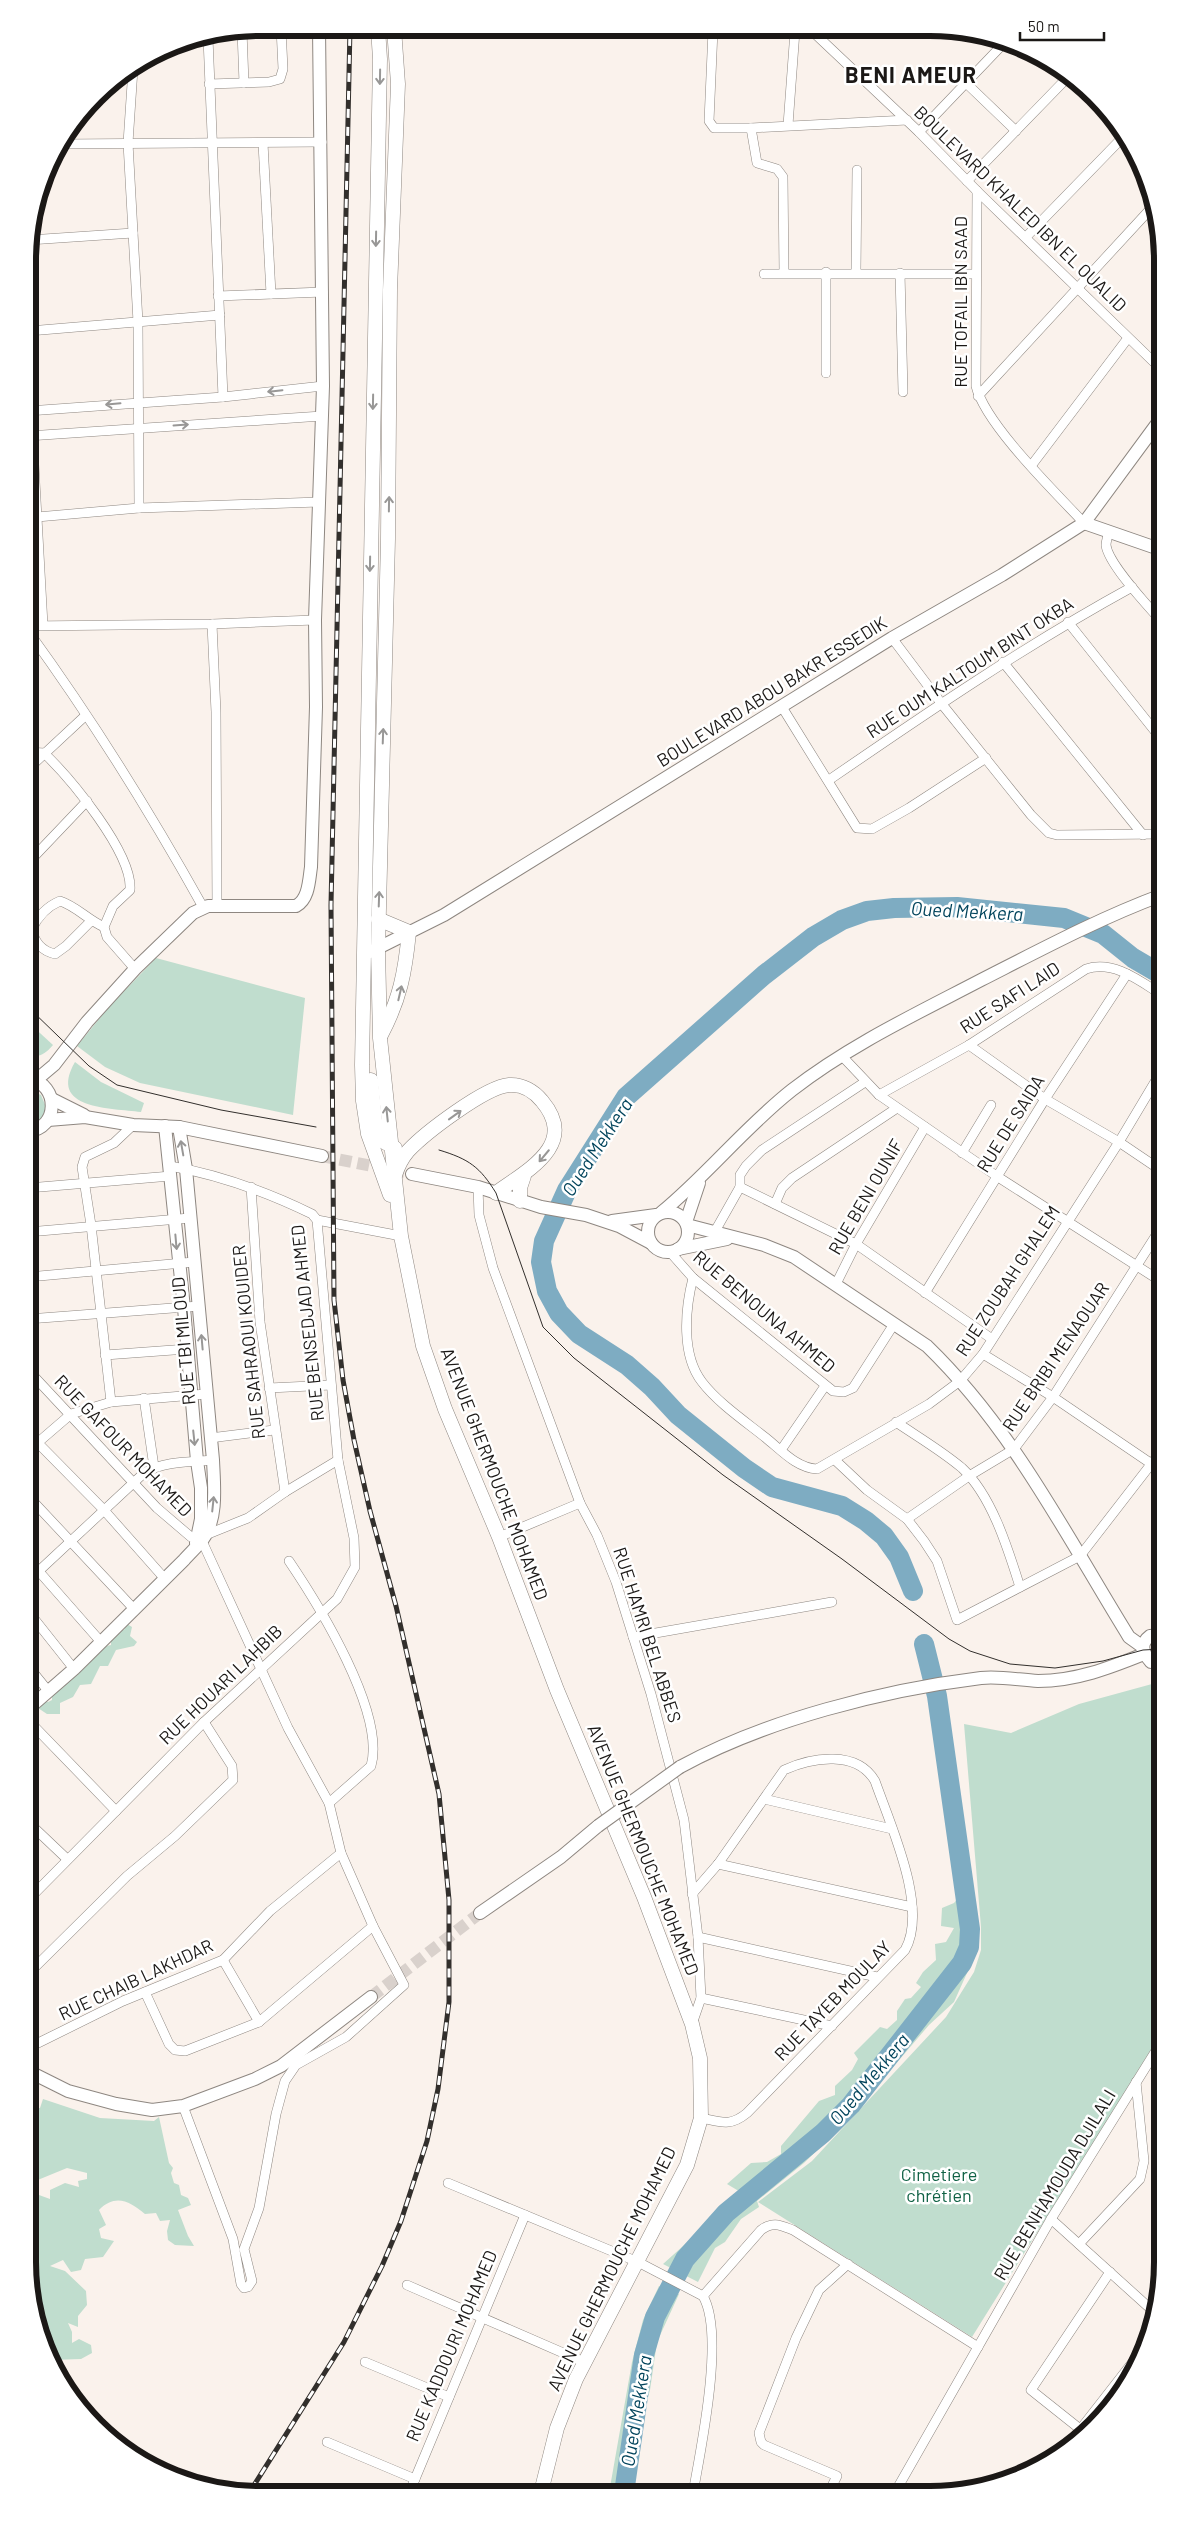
<svg xmlns="http://www.w3.org/2000/svg" width="1190" height="2522" font-family="Barlow,sans-serif">
<rect width="100%" height="100%" fill="#faf2ec"/>
<g fill="#c0ddce">
<path d="M156,958L305,998L293,1115L140,1083L105,1067L77,1046L108,1008Z"/>
<path d="M28,1022L53,1045C45,1054 40,1058 28,1055Z"/>
<path d="M75,1062L101,1082L144,1103L141,1112C111,1108 47,1110 75,1062Z"/>
<path d="M28,1089L41,1095L46,1107L42,1119L28,1126Z"/>
<path d="M127,1624L132,1627L130,1636L137,1642L134,1646L116,1650L108,1666H100L91,1684L80,1685L73,1697L60,1703V1714H47L38,1708L44,1699L48,1702L52,1700V1691L101,1647L111,1645V1639L119,1630H124Z"/>
<path d="M1152,1684L1162,1691V2032L972,2337L758,2202L812,2161L946,2017L974,1972L981,1950V1927L964,1724L1011,1733L1079,1704Z"/>
<path d="M969,1884L976,1953L954,2002L929,2025L847,2121L804,2163L757,2201L759,2207L741,2219L725,2242L715,2248L698,2282L663,2264L742,2193L727,2184L751,2163L767,2162L781,2154V2146L819,2101L835,2095V2086L852,2070L858,2059L854,2053L880,2027L887,2029L897,2020V2011L905,1999L911,1998L921,1987L916,1983L923,1972L936,1960L935,1944L946,1942L954,1928L941,1926L942,1908L954,1903Z"/>
<path d="M43,2099L100,2118L154,2121L159,2117L169,2163L173,2168L171,2173L174,2183L179,2185L181,2195L188,2198L191,2205L178,2210L188,2236L194,2246L175,2245L168,2240L167,2231L170,2220L160,2221L156,2213L145,2214C130,2202 116,2193 99,2210L106,2225L99,2229L101,2238L114,2241L103,2257L85,2259L81,2270L71,2272L63,2260L50,2266L65,2271L86,2291L87,2305L78,2316V2327L68,2323L72,2332V2343L79,2339L91,2345L92,2353L81,2359L51,2360L35,2323L28,2262V2188L35,2189L30,2198L34,2201L39,2195L50,2199V2190L65,2183L79,2187L78,2181L87,2179V2173L67,2168L28,2184V2109L40,2108Z"/>
<path d="M659,2286L664,2289L661,2296L671,2290L679,2294L657,2342L650,2390L640,2425L630,2493H626L624,2463L629,2432L638,2406L636,2380L641,2359L653,2335L648,2326L656,2322L662,2306L659,2299L645,2327L650,2334L644,2343L635,2384L634,2409L621,2460L623,2493H609L632,2362L643,2320Z"/>
</g>
<g fill="none" stroke-linecap="round" stroke-linejoin="round">
<g stroke="#7eacc2" stroke-width="20">
<path d="M913,1591L899,1557L884,1536L866,1521L842,1506L772,1487L744,1468L678,1415L652,1387L627,1365L579,1334L559,1313L547,1291L541,1262L544,1241L567,1190L626,1097L764,975L813,937L842,920L867,911L894,908L957,907L1064,918L1103,934L1133,958L1162,975"/>
<path d="M624,2493L644,2355L655,2317L685,2259L726,2213L823,2133L851,2105L962,1963L969,1947L970,1929L937,1696L924,1644"/>
</g>
<g stroke="#d9d1cc" stroke-width="12" stroke-dasharray="12 6" stroke-linecap="butt">
<path d="M322,1156L412,1174"/>
<path d="M371,1997L480,1913"/>
</g>
<defs>
<g id="street">
<path d="M713,30L709,121L714,128H751L907,120"/>
<path d="M242,31L244,83"/>
<path d="M812,31L919,132L977,191L1162,370"/>
<path d="M208,38L223,397"/>
<path d="M133,69L128,143L138,322L139,508"/>
<path d="M966,83L1016,131"/>
<path d="M209,84L269,82L280,79L283,69L281,28"/>
<path d="M788,125L795,31"/>
<path d="M751,128L757,163L777,169L783,177L784,273"/>
<path d="M919,132L1005,42"/>
<path d="M263,143L271,294"/>
<path d="M62,144L322,142"/>
<path d="M967,181L1069,76"/>
<path d="M977,191L976,386C985,424 1055,492 1084,523"/>
<path d="M1026,237L1125,135"/>
<path d="M29,240L133,233"/>
<path d="M826,272V373"/>
<path d="M856,272L857,170"/>
<path d="M900,273L903,392"/>
<path d="M764,274H975"/>
<path d="M28,284L31,411L43,625"/>
<path d="M218,296L323,292"/>
<path d="M29,331L220,315"/>
<path d="M978,396L1155,204"/>
<path d="M28,411L223,397L323,386"/>
<path d="M28,436L322,416"/>
<path d="M1031,466L1128,338"/>
<path d="M37,517L139,508L319,502"/>
<path d="M1108,533C1108,537 1106,541 1106,545C1108,564 1149,607 1162,622"/>
<path d="M1068,622L1162,740"/>
<path d="M212,624L216,712L217,907"/>
<path d="M28,626L212,624L315,620"/>
<path d="M28,631C92,719 150,812 203,907"/>
<path d="M892,638L941,703L1031,815L1049,833L1057,835L1162,834"/>
<path d="M1003,662L1143,835"/>
<path d="M782,707L857,828L872,829L909,808L986,758"/>
<path d="M28,752L44,753C70,778 133,853 130,890L113,906L104,927L107,937L135,969"/>
<path d="M28,769L85,716"/>
<path d="M829,780C928,712 1026,645 1132,587"/>
<path d="M28,863L87,801"/>
<path d="M91,921L66,946L55,954C42,951 34,942 32,929C38,916 46,907 60,901C76,906 88,920 104,927"/>
<path d="M969,1045L1045,1099L1119,1142L1162,1171"/>
<path d="M841,1055L879,1095L998,1177L1162,1282"/>
<path d="M879,1095L969,1045L1086,969C1114,960 1140,981 1162,995"/>
<path d="M962,1153L991,1105"/>
<path d="M251,1187L260,1322L285,1492"/>
<path d="M478,1187L479,1215L493,1268L580,1503L597,1535L616,1582L651,1694L684,1820L698,1937L701,1998L692,2024"/>
<path d="M740,1187L856,1244L992,1339"/>
<path d="M28,1188L171,1176"/>
<path d="M775,1204L782,1188L792,1178L897,1108"/>
<path d="M317,1220L401,1236"/>
<path d="M28,1232L190,1218"/>
<path d="M714,1233L740,1187V1175L746,1166L762,1150L865,1082"/>
<path d="M670,1252L693,1278L833,1391L844,1392L853,1388L894,1324"/>
<path d="M28,1277L194,1262"/>
<path d="M693,1278C685,1309 681,1355 702,1382C718,1403 746,1422 766,1438C782,1451 797,1468 817,1469L929,1404L960,1381L983,1354L1119,1142L1162,1070"/>
<path d="M836,1284L856,1244L925,1127"/>
<path d="M925,1293L1045,1099L1127,974"/>
<path d="M28,1319L199,1306"/>
<path d="M983,1354L1053,1397L1162,1471"/>
<path d="M105,1355L187,1349"/>
<path d="M28,1370L157,1508L191,1537L198,1538L248,1518L285,1492L338,1460"/>
<path d="M269,1388L331,1385"/>
<path d="M144,1398L154,1467"/>
<path d="M111,1402L91,1225L82,1167L85,1157L114,1143L133,1125"/>
<path d="M896,1422C918,1437 942,1451 962,1468C992,1496 1008,1549 1020,1587"/>
<path d="M28,1433L103,1509L165,1579"/>
<path d="M210,1438L274,1430"/>
<path d="M781,1450L825,1386"/>
<path d="M28,1451L71,1414L111,1402L206,1394"/>
<path d="M835,1460L867,1490L907,1519L924,1541L937,1561L957,1620L1080,1556L1162,1450"/>
<path d="M28,1496L134,1609"/>
<path d="M907,1519L969,1476L1014,1449L1053,1397L1162,1226"/>
<path d="M499,1537L580,1503"/>
<path d="M28,1559L101,1642"/>
<path d="M289,1561C318,1604 386,1713 371,1766L329,1803"/>
<path d="M28,1581L144,1473C164,1461 190,1462 213,1460"/>
<path d="M28,1611L74,1669"/>
<path d="M633,1637L832,1602"/>
<path d="M28,1666L49,1692"/>
<path d="M28,1720L116,1811"/>
<path d="M764,1799L892,1829"/>
<path d="M28,1822L67,1859"/>
<path d="M718,1864L912,1907"/>
<path d="M692,1894L718,1864L784,1770C812,1757 857,1750 875,1781C890,1824 929,1908 905,1950L747,2113C730,2127 721,2122 701,2118"/>
<path d="M28,1900L204,1722L337,1599L355,1567L354,1538L338,1460L317,1220L312,1214C267,1192 220,1175 170,1166"/>
<path d="M698,1937L877,1977"/>
<path d="M223,1960L259,2022"/>
<path d="M28,1974L127,1876L175,1836L233,1780L232,1766L204,1722"/>
<path d="M145,1992L169,2044L175,2050L185,2051L259,2022L373,1926"/>
<path d="M701,1998L832,2026"/>
<path d="M28,2048L123,2001L223,1960L270,1911L341,1853"/>
<path d="M183,2106L233,2239L241,2284L244,2288L248,2287L252,2281L244,2249L259,2208L276,2114L285,2081L296,2065L346,2037L404,1985L373,1926L341,1853L329,1803L288,1728L202,1541"/>
<path d="M448,2183L638,2262L703,2296C725,2334 701,2448 693,2493"/>
<path d="M1051,2219L1154,2312"/>
<path d="M1079,2244L1140,2179L1144,2161L1136,2082"/>
<path d="M407,2285L584,2362"/>
<path d="M703,2296L761,2230C773,2221 780,2225 793,2230L978,2347"/>
<path d="M365,2362L449,2397"/>
<path d="M1085,2433L1031,2390L1110,2272"/>
<path d="M327,2442L415,2479"/>
<path d="M1061,2454L1146,2345"/>
<path d="M410,2491L525,2215"/>
<path d="M828,2494L837,2476L764,2445L761,2442L759,2433L796,2338L819,2290L848,2264"/>
<path d="M894,2494L1051,2219L1162,2041"/>
</g>
<g id="secondary">
<path d="M1084,523L1162,550"/>
<path d="M370,952L444,915L892,638L1002,575L1084,523L1162,417"/>
<path d="M35,1081L54,1065L87,1022L135,969L193,913L208,906H296C309,899 309,880 311,867L316,707L315,620L323,386L319,28"/>
<path d="M52,1099L84,1115"/>
<path d="M48,1120L85,1117L133,1125L179,1127L322,1156"/>
<path d="M165,1126L184,1308L197,1461L201,1488V1519L196,1543"/>
<path d="M28,1131C59,1129 60,1084 29,1079"/>
<path d="M412,1174L478,1187L541,1207L586,1215L619,1226L651,1243"/>
<circle cx="668" cy="1232" r="20"/>
<path d="M662,1212C708,1174 745,1127 792,1090C850,1045 916,1014 981,980C1040,950 1100,918 1162,895"/>
<path d="M612,1221L656,1215"/>
<path d="M686,1222L699,1183"/>
<path d="M687,1225L764,1245L794,1257L927,1346C1013,1429 1067,1537 1129,1637L1143,1647"/>
<path d="M678,1249L727,1239"/>
<path d="M1162,1662H1151C1143,1653 1139,1644 1150,1636L1162,1635"/>
<path d="M28,1709L74,1669L184,1560C190,1553 198,1546 203,1539C218,1518 214,1485 213,1460L186,1169L179,1127"/>
<path d="M680,1767C766,1720 883,1690 981,1678C1000,1676 1019,1680 1038,1681C1076,1681 1109,1668 1144,1654"/>
<path d="M480,1913L561,1857L598,1826"/>
<path d="M28,2071L68,2091L116,2104L152,2110L183,2106L255,2079L281,2066L371,1997"/>
</g>
<g id="primary">
<path d="M378,28L380,59L362,1065L363,1101L368,1134L390,1195"/>
<path d="M394,28L398,84L390,290L388,539L378,949L380,1038L401,1236L423,1346L445,1409L499,1537L557,1690L644,1897L692,2024L700,2058L701,2118L687,2165L576,2379L557,2428L541,2492"/>
<path d="M378,919L409,932C405,973 400,999 381,1035"/>
<path d="M371,1080L375,1121L384,1142L395,1148"/>
<path d="M395,1175C398,1166 402,1158 408,1151C425,1133 485,1087 509,1085C522,1084 534,1091 542,1101C579,1145 526,1171 496,1193"/>
<path d="M520,1201V1188L524,1176"/>
</g>
</defs>
<use href="#street" stroke="#8e8781" stroke-width="10"/>
<use href="#secondary" stroke="#8e8781" stroke-width="14"/>
<use href="#primary" stroke="#8e8781" stroke-width="15"/>
<use href="#street" stroke="#fff" stroke-width="9"/>
<use href="#secondary" stroke="#fff" stroke-width="12"/>
<use href="#primary" stroke="#fff" stroke-width="14"/>
<g stroke="#322f2c" stroke-width="1">
<path d="M28,1007L89,1066L117,1085L221,1110L316,1127"/>
<path d="M439,1150C469,1159 480,1167 496,1193L543,1327L574,1358L723,1475L842,1559L949,1639L970,1651L1010,1664L1055,1668L1103,1661L1143,1650L1162,1649"/>
</g>
<defs>
<path id="rail" d="M251,2490L344,2342L382,2266L401,2221L427,2141L438,2089L449,2002V1900L439,1794L396,1606L370,1511L354,1440L343,1380L334,1300L331,905L350,28"/>
</defs>
<use href="#rail" stroke="#322f2c" stroke-width="5"/>
<use href="#rail" stroke="#fff" stroke-width="3" stroke-dasharray="9" stroke-linecap="butt"/>
<defs>
<path id="secondary-bridge" d="M598,1826L680,1767"/>
</defs>
<use href="#secondary-bridge" stroke="#8e8781" stroke-width="14" stroke-linecap="butt"/>
<use href="#secondary-bridge" stroke="#fff" stroke-width="12"/>
</g>
<defs><path id="oneway-shaft" d="M-6 0H5M1.5-3L5.5 0L1.5 3" fill="none" stroke-width="1.6" stroke-linecap="round" stroke-linejoin="round" transform="scale(1.25)"/></defs>
<g stroke="#989796">
<use href="#oneway-shaft" transform="translate(380 77) rotate(91)"/>
<use href="#oneway-shaft" transform="translate(376 239) rotate(91)"/>
<use href="#oneway-shaft" transform="translate(275 391) rotate(174)"/>
<use href="#oneway-shaft" transform="translate(373 402) rotate(91)"/>
<use href="#oneway-shaft" transform="translate(113 404) rotate(175)"/>
<use href="#oneway-shaft" transform="translate(181 425) rotate(-4)"/>
<use href="#oneway-shaft" transform="translate(389 504) rotate(-89)"/>
<use href="#oneway-shaft" transform="translate(370 564) rotate(91)"/>
<use href="#oneway-shaft" transform="translate(383 736) rotate(-88)"/>
<use href="#oneway-shaft" transform="translate(379 899) rotate(-88)"/>
<use href="#oneway-shaft" transform="translate(400 993) rotate(-77)"/>
<use href="#oneway-shaft" transform="translate(387 1114) rotate(-96)"/>
<use href="#oneway-shaft" transform="translate(455 1115) rotate(-36)"/>
<use href="#oneway-shaft" transform="translate(182 1148) rotate(-100)"/>
<use href="#oneway-shaft" transform="translate(544 1156) rotate(130)"/>
<use href="#oneway-shaft" transform="translate(176 1242) rotate(85)"/>
<use href="#oneway-shaft" transform="translate(202 1342) rotate(-95)"/>
<use href="#oneway-shaft" transform="translate(194 1438) rotate(84)"/>
<use href="#oneway-shaft" transform="translate(213 1504) rotate(-84)"/>
</g>
<g text-anchor="middle" stroke-width="5" stroke-linejoin="round" paint-order="stroke">
<g font-size="18" fill="#1b1816" stroke="#fff">
<text transform="translate(1020 209) rotate(44)" y="6">BOULEVARD KHALED IBN EL OUALID</text>
<text transform="translate(961 302) rotate(-90)" y="6">RUE TOFAIL IBN SAAD</text>
<text transform="translate(970 668) rotate(-33)" y="6">RUE OUM KALTOUM BINT OKBA</text>
<text transform="translate(772 692) rotate(-32)" y="6">BOULEVARD ABOU BAKR ESSEDIK</text>
<text transform="translate(1010 998) rotate(-33)" y="6">RUE SAFI LAID</text>
<text transform="translate(1011 1124) rotate(-58)" y="6">RUE DE SAIDA</text>
<text transform="translate(866 1197) rotate(-60)" y="6">RUE BENI OUNIF</text>
<text transform="translate(1008 1281) rotate(-57)" y="6">RUE ZOUBAH GHALEM</text>
<text transform="translate(764 1312) rotate(40)" y="6">RUE BENOUNA AHMED</text>
<text transform="translate(308 1323) rotate(-96)" y="6">RUE BENSEDJAD AHMED</text>
<text transform="translate(184 1341) rotate(-95)" y="6">RUE TBI MILOUD</text>
<text transform="translate(249 1342) rotate(-96)" y="6">RUE SAHRAOUI KOUIDER</text>
<text transform="translate(1056 1357) rotate(-56)" y="6">RUE BRIBI MENAOUAR</text>
<text transform="translate(123 1446) rotate(46)" y="6">RUE GAFOUR MOHAMED</text>
<text transform="translate(494 1474) rotate(69)" y="6">AVENUE GHERMOUCHE MOHAMED</text>
<text transform="translate(647 1635) rotate(72)" y="6">RUE HAMRI BEL ABBES</text>
<text transform="translate(221 1685) rotate(-44)" y="6">RUE HOUARI LAHBIB</text>
<text transform="translate(643 1850) rotate(68)" y="6">AVENUE GHERMOUCHE MOHAMED</text>
<text transform="translate(136 1980) rotate(-25)" y="6">RUE CHAIB LAKHDAR</text>
<text transform="translate(833 2001) rotate(-46)" y="6">RUE TAYEB MOULAY</text>
<text transform="translate(1055 2185) rotate(-59)" y="6">RUE BENHAMOUDA DJILALI</text>
<text transform="translate(612 2269) rotate(-64)" y="6">AVENUE GHERMOUCHE MOHAMED</text>
<text transform="translate(452 2346) rotate(-67)" y="6">RUE KADDOURI MOHAMED</text>
</g>
<g font-size="18" fill="#106245" stroke="#fff">
<text x="939" y="2181">Cimetiere<tspan x="939" dy="21">chrétien</tspan></text>
</g>
<g font-size="19" font-style="italic" fill="#02445c" stroke="#fff">
<text transform="translate(967 911) rotate(3)" y="7">Oued Mekkera</text>
<text transform="translate(597 1147) rotate(-57)" y="7">Oued Mekkera</text>
<text transform="translate(869 2079) rotate(-50)" y="7">Oued Mekkera</text>
<text transform="translate(636 2411) rotate(-81)" y="7">Oued Mekkera</text>
</g>
<g font-size="22" font-weight="bold" letter-spacing="1" fill="#1b1816" stroke="#fff">
<text x="911" y="83">BENI AMEUR</text>
</g>
</g>
<path d="M0 0H1190V2522H0ZM260 36H930A224 224 0 0 1 1154 260V2262A224 224 0 0 1 930 2486H260A224 224 0 0 1 36 2262V260A224 224 0 0 1 260 36Z" fill="#fff" fill-rule="evenodd"/>
<path fill="none" stroke="#1b1816" stroke-width="6" d="M260 36H930A224 224 0 0 1 1154 260V2262A224 224 0 0 1 930 2486H260A224 224 0 0 1 36 2262V260A224 224 0 0 1 260 36Z"/>
<path d="M1020 32v8h84v-8" fill="none" stroke="#1b1816" stroke-width="2.5"/>
<text x="1028" y="32" font-size="15" fill="#1b1816" stroke="#ffffff" stroke-width="4" paint-order="stroke">50 m</text>
</svg>
